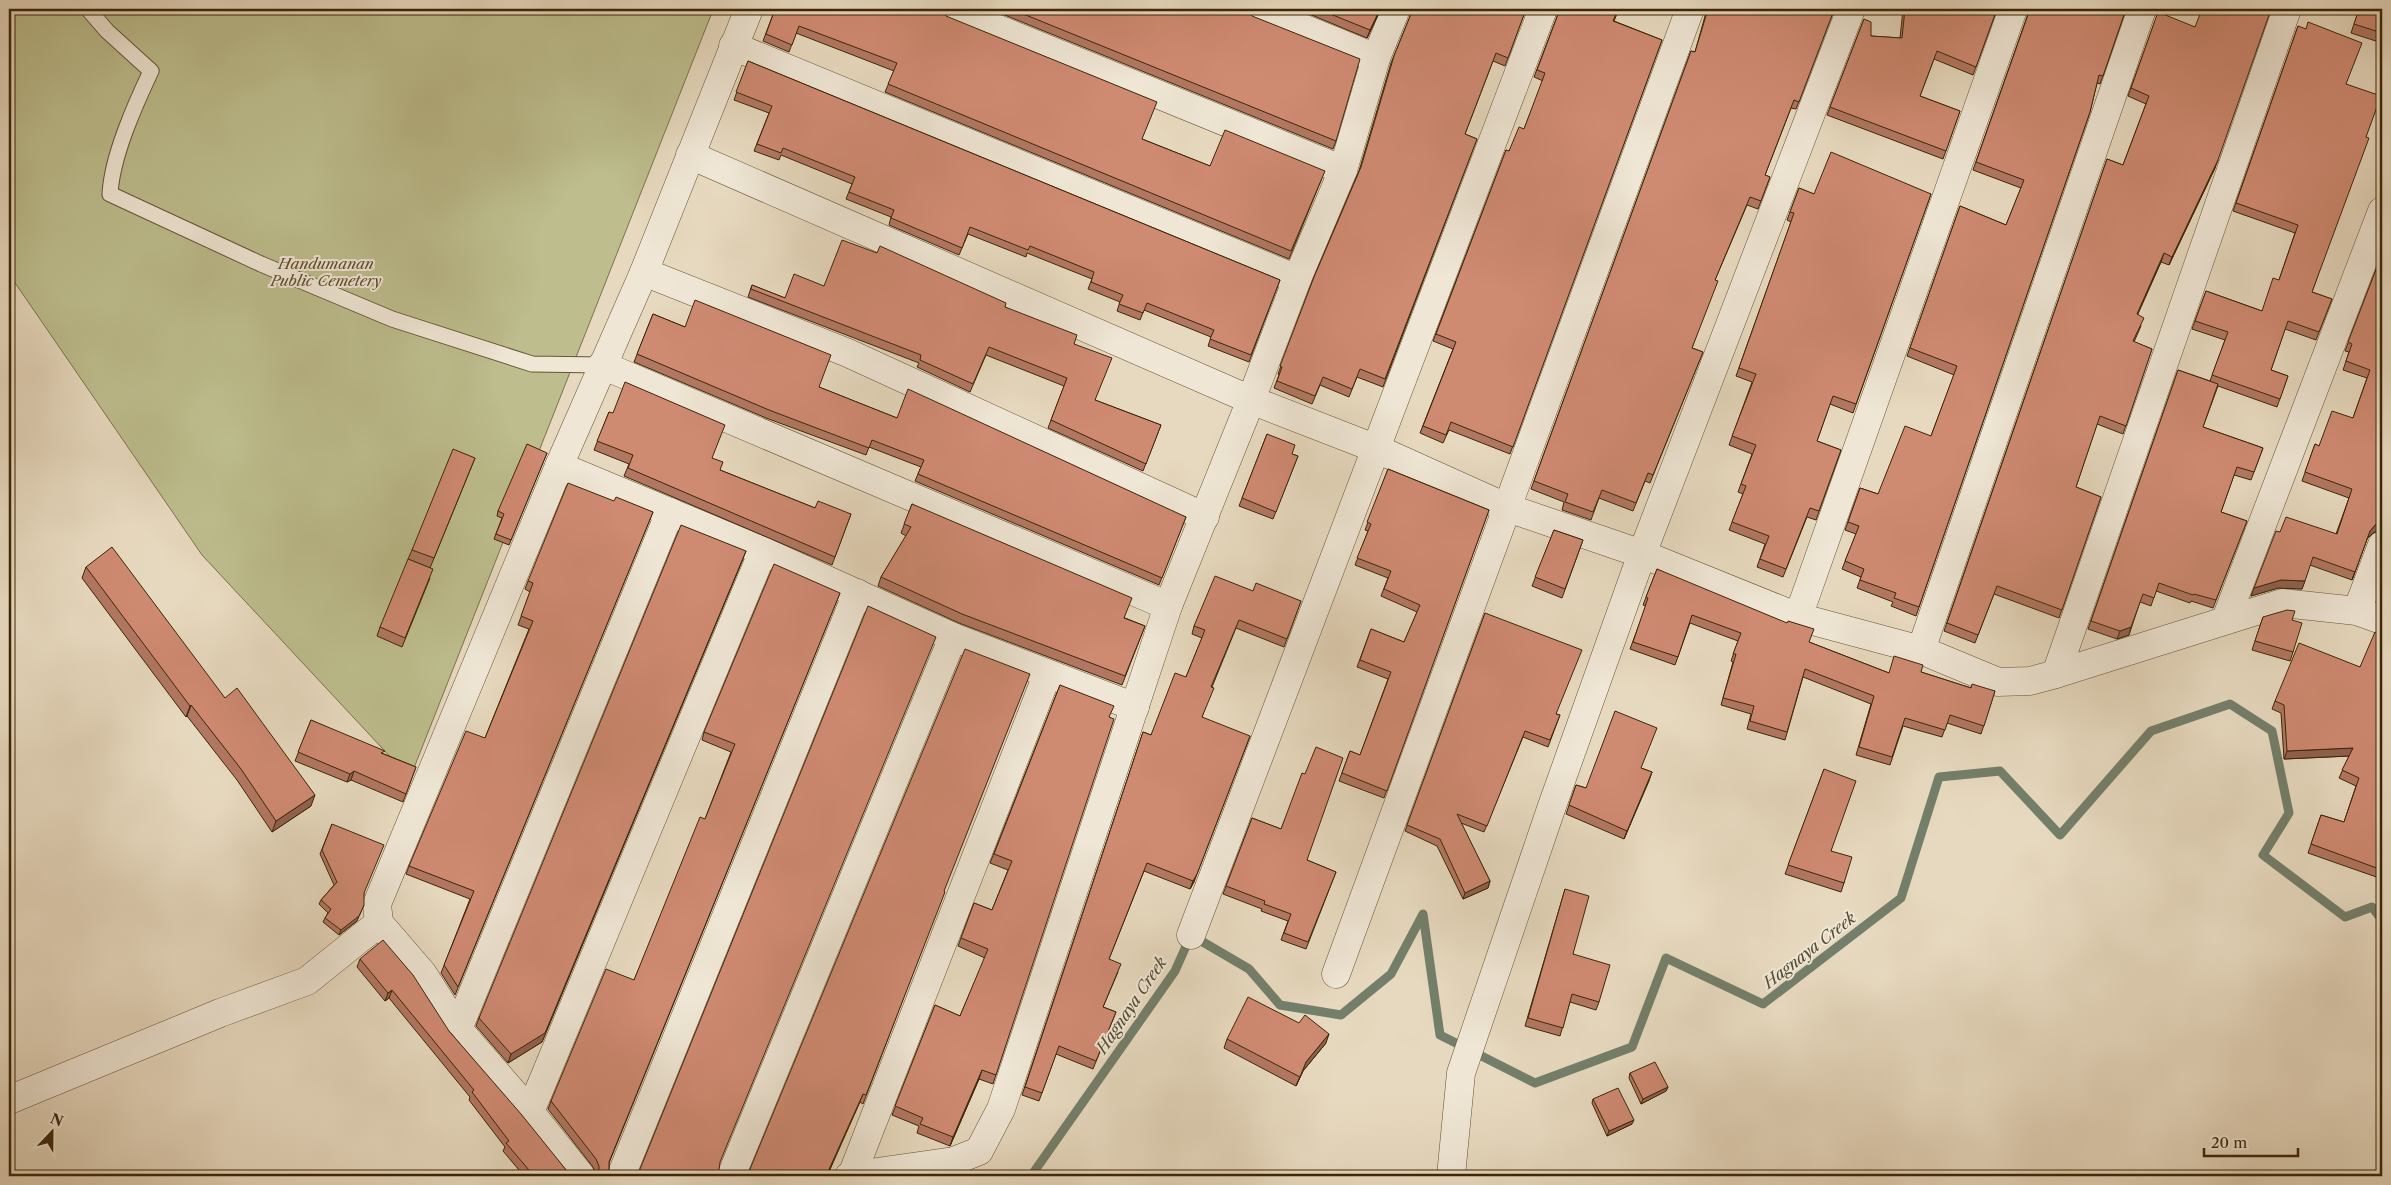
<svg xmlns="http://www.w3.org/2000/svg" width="2391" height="1185" font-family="'Libre Caslon Text',serif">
<rect width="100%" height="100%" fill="#e7d9bf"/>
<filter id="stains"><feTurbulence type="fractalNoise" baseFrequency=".004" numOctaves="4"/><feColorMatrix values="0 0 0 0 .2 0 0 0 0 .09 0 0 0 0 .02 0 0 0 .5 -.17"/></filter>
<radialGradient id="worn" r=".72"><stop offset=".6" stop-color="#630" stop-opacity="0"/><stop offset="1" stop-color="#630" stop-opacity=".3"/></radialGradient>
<path fill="#bdbd8d" stroke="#7c724a" d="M9,9H687L711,15L410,778L202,555L9,274Z"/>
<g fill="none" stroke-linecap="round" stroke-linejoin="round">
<path stroke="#737f6a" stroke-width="9" d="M1031,1176L1175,971L1191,935L1249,969L1280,1005L1341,1015L1391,974L1423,914L1440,1035L1535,1083L1632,1047L1666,958L1763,1004L1901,898L1939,777L2000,771L2060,835L2151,731L2230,704L2272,731L2289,813L2263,855L2345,917L2372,907L2382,920"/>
<defs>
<path id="lane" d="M88,9L107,31L151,71C135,105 112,156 110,194L261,264L392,319L532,364L602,365"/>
<g id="street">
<path d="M949,9L1343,170"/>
<path d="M1256,9L1376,58"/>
<path d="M733,46L1297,279"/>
<path d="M690,155L1251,400L1377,449L1508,508L1642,554L1798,617L1921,650L1998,682L2030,681L2056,674L2282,603L2357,611L2382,620"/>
<path d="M644,272L848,353L1205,517"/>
<path d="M602,365L1168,606"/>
<path d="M559,466L763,551L953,637L1135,707"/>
<path d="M2357,611L2382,545"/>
<path d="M1798,617L2013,9"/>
<path d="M2226,619L2382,211"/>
<path d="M1921,650L2142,9"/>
<path d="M2056,674L2287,9"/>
<path d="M1191,935L1543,9"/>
<path d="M1336,974L1690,9"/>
<path d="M458,1029L670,512"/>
<path d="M9,1100L220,1013L307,981L379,923"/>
<path d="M530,1112L763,551"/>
<path d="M852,1175L1047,675"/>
<path d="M581,1176L530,1112L458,1029L423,974L379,923L377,904L559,466L644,272L749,9"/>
<path d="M621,1176L857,593"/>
<path d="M731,1176L953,637"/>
<path d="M849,1176L954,1161L979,1151L1001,1109L1168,606L1251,400L1297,279L1343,170L1376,58L1396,9"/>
<path d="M1451,1176L1461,1073L1552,806L1642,554L1851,9"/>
</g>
</defs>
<use href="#lane" stroke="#675335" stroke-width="17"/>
<use href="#street" stroke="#675335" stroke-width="29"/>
<use href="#lane" stroke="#efe6d5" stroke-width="15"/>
<use href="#street" stroke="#efe6d5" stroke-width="28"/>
</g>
<g fill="#b27762" stroke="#3c2607">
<path d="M775,9L946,16L1142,139L1210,166L1322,178L1289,259L885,92L894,71L796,33L789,52L763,41Z"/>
<path d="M990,9H1245L1336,141L1333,149Z"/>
<path d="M1297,9H1381L1367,38Z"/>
<path d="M1411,9H1526L1505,66L1493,61L1465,134L1477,139L1383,387L1357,377L1349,397L1320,385L1312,404L1274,388L1279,375L1278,374L1314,277L1359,171L1391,63L1411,14Z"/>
<path d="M1558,9H1619L1614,21L1662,40L1510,454L1449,430L1443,443L1420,433L1453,349L1433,341L1506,150L1509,151L1524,129L1543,81L1534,77L1558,14Z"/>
<path d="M1707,9H1830L1834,10L1796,109L1791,108L1765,175L1770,177L1758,209L1747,205L1715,280L1692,348L1703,352L1650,483L1645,481L1633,511L1599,498L1591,520L1562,510L1564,502L1531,489L1691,51L1695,52Z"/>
<path d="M1903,9H1997L1973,75L1934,59L1920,96L1960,111L1943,159L1827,115L1864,19L1871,36L1900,38Z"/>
<path d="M2028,9H2126L2100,84L2097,83L2090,112L1916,616L1891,606L1893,602L1857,588L1861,577L1842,569L1856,534L1845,530L1860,488L1878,494L1931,436L1954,375L1907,356L1960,206L2006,225L2021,188L1973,170L2028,14Z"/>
<path d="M2359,9H2382V43L2351,33Z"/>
<path d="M2155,21L2195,27L2215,168L2169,265L2161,262L2137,315L2141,326L2134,342L2152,349L2123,434L2097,424L2076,487L2101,497L2059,618L1994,594L1975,643L1944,631L2107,159L2123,165L2146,104L2128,96Z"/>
<path d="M2298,26L2346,84L2366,137L2312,292L2332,299L2316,340L2285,329L2271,370L2288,376L2277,407L2218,386L2203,427L2263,448L2251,480L2234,475L2221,512L2247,521L2213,608L2191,601L2190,603L2156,591L2151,606L2140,602L2129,635L2117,639L2088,629L2178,370L2210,381L2225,340L2192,329L2206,291L2262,311L2279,280L2295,233L2233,211Z"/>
<path d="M748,61L1280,280L1249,362L1208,346L1211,337L1144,310L1140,320L1117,311L1120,302L1088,289L1092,279L1027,253L1026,257L968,234L959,255L889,225L891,217L846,199L852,184L781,155L779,160L754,151L769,113L734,100Z"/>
<path d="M1799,188L1814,194H1931L1853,413L1830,404L1817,441L1841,450L1816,520L1807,517L1783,577L1757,567L1765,544L1729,530L1743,494L1738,492L1752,454L1729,445L1752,382L1736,376L1791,222L1787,220Z"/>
<path d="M2382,254L2380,530L2373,533L2367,539L2352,580L2310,565L2302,589L2278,588L2251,596L2280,532L2336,534L2349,498L2302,481L2315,444L2319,446L2353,418L2367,378L2343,370L2349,352L2345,351Z"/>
<path d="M752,285L785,298L824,286L1005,307L1074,344L1095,400L1161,425L1143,471L1048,428L1064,386L986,355L970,392L917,367L919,363L748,297Z"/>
<path d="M653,314L685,327L819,387L897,418L1186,517L1159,585L915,481L921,467L869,447L866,455L766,418L634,362Z"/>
<path d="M609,412L712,458L720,470L815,508L851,514L832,565L624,476L629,464L594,450Z"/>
<path d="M1267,434L1292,454L1298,456L1273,519L1239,506Z"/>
<path d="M547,453L509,545L494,539L502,518L497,516L498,511Z"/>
<path d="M475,458L430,568L408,559L412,550Z"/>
<path d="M1388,469L1489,510L1384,798L1339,781L1350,751L1360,755L1388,679L1357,667L1371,629L1404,642L1417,612L1381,596L1388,578L1355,565L1368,531L1365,530Z"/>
<path d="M614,501L653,512L455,995L441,973L470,899L406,874L409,866L485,738L529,629L518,625L530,592L525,589L528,581Z"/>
<path d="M912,504L1125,618L1145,626L1122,685L959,623L878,586L881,577L906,536L901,533Z"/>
<path d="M1554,530L1583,540L1562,598L1532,586Z"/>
<path d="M743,559L542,1042L508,1063L476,1026L479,1018Z"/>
<path d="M86,567L225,698L311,806L272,832L237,780L187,716L186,717L82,578Z"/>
<path d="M1657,569L1809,642L1889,673L1921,672L1971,688L1995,691L1981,734L1947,723L1942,737L1903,726L1890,765L1856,755L1871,704L1803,677L1785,740L1747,729L1751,714L1721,705L1733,662L1731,661L1738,641L1690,623L1675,665L1630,649L1646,606L1643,605Z"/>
<path d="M430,578L402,647L377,636L380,627Z"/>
<path d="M1253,591L1301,601L1284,647L1236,628L1212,687L1202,717L1194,882L1190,889L1144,871L1109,959L1118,972L1103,1007L1116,1012L1093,1069L1056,1054L1039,1101L1022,1095L1143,732L1151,735L1186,677L1202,638L1192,634L1194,626Z"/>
<path d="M840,593L609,1163V1170L596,1176V1174L593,1167L548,1109L551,1101L634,980L705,819L731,752L702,740L704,732Z"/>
<path d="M1485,613L1556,714L1560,715L1548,747L1523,737L1484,832L1461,823L1490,881L1488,888L1463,899L1437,846L1405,831Z"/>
<path d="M2263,617L2292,620L2293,652L2290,661L2252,650Z"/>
<path d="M2382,635V879L2308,853L2321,815L2344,822L2356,786L2339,778L2349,756L2284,759L2281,713L2272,709L2275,701L2360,667Z"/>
<path d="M1060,685L1110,718L993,1084L979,1079L950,1146L917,1133L919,1126L892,1115L935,1005L960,1016L985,958L958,946L974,903L992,910L1008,870L990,863Z"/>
<path d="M311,720L384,754L416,767L403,802L351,780L347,782L295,761Z"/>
<path d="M1641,768L1652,772L1624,839L1566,814L1576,785L1586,788Z"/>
<path d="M1824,769L1831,851L1844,883L1841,892L1785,874Z"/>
<path d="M1305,774L1307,860L1336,872L1306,949L1281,940L1288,921L1261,911L1262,909L1223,894L1252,818L1281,829Z"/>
<path d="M332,824L364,894L357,921L339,935L323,922L325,918L328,913L319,904L321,900L334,885L320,854Z"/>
<path d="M1565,889L1573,954L1599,1002L1596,1010L1570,1002L1560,1036L1525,1026Z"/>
<path d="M944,892L863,1104L860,1102L827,1176Z"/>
<path d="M360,959L449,1031L571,1176H524L503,1151L505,1147L469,1100L470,1097L389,998L385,1001L357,967Z"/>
<path d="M1227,1039L1326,1043L1303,1071L1296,1086L1224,1048Z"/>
<path d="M1630,1073L1668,1087L1666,1091L1641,1104L1629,1078Z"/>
<path d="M1593,1099L1632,1124L1607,1136L1592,1103Z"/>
</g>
<g fill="#916150" stroke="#3c2607">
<path d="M1380,9H1381L1367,38L1370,30Z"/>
<path d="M2218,160L2215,168L2169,265L2172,257Z"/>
<path d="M2164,253L2161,262L2134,323L2137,314Z"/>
<path d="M2382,522V530H2380L2373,533L2367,539L2352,580L2370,531L2376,524Z"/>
<path d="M746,551L542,1042L508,1063L511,1054Z"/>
<path d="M2281,580L2305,581L2302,589L2278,588L2251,596L2254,588Z"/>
<path d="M2131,627L2129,635L2117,639L2120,631Z"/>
<path d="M191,705L187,716L186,717L190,706Z"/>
<path d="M1250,736L1194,882L1190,889L1193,881Z"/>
<path d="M2353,748L2350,756L2284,759L2287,751Z"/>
<path d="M354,771L351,780L347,782L350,774Z"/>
<path d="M1652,772L1649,781L1624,839L1627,831Z"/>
<path d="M315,795L311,806L272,832L276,821Z"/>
<path d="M1490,881L1488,888L1463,899L1465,893Z"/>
<path d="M364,905L357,921L339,935L341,930Z"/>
<path d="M392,990L389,998L385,1001L388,993Z"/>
<path d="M1329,1034L1326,1043L1303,1071L1296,1086L1306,1062Z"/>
<path d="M982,1070L979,1079L950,1146L953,1137Z"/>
<path d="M1668,1087L1666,1091L1641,1104L1643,1099Z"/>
<path d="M863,1094L827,1176H826Z"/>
<path d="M1634,1120L1632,1124L1607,1136L1609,1131Z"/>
</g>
<g fill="#cf8a72" stroke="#3c2607">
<path d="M775,9H940L946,16L1157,102L1142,139L1210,166L1225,130L1325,171L1291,251L888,84L897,63L799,26L792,45L766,34Z"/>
<path d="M1011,9H1245L1252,16L1360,59L1336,141Z"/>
<path d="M1318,9H1380L1370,30Z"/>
<path d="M1413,9H1526L1508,58L1496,53L1465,134L1477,139L1385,379L1360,369L1352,389L1323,377L1315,396L1277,381L1282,367L1280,366L1314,277L1361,167L1394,56Z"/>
<path d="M1560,9H1618L1613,21L1662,40L1513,447L1451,422L1446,435L1423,426L1456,342L1436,334L1506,150L1509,151L1519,127L1524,129L1545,73L1537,70Z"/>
<path d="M1708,9H1830L1834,10L1799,102L1794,100L1765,175L1770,177L1761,201L1750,197L1715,280L1718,281L1692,348L1703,352L1653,475L1648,473L1636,503L1602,490L1593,512L1565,502L1568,494L1534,481L1691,51L1695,52Z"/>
<path d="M1905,9H1997L1976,67L1937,51L1920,96L1960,111L1946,151L1830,107L1864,19L1871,22V36L1902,38Z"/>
<path d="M2030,9H2126L2103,76L2099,75L2090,112L1919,607L1894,598L1896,593L1860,580L1864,569L1845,561L1859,526L1848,522L1860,488L1878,494L1905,426L1931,436L1957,366L1910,348L1960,206L2006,225L2024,180L1976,162Z"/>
<path d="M2202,9H2253L2269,15L2218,160L2172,257L2164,253L2137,314L2144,318L2133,341L2152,349L2126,426L2100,416L2076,487L2101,497L2062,610L1997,586L1978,635L1947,623L2107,159L2123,165L2149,96L2131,88L2158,12L2195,27Z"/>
<path d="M2359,9H2382V33L2354,24Z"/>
<path d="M2308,22L2362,43L2346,84L2381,96L2366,137L2369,138L2312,292L2332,299L2319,332L2288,321L2271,370L2288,376L2280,399L2212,375L2228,332L2195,321L2206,291L2262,311L2273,278L2279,280L2298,225L2236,203L2298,26L2306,29Z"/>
<path d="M748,61L1280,280L1251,355L1210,339L1214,330L1147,303L1143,313L1119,304L1123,295L1091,282L1094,272L1030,246L1028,250L970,227L962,248L891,218L894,210L849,192L855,177L783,148L781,153L757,144L772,106L736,92Z"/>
<path d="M1831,152L1931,194L1856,404L1833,396L1817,441L1841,450L1819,511L1810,508L1786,569L1760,559L1769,536L1732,522L1746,486L1741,484L1756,445L1732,436L1756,374L1739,368L1794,213L1790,212L1799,188L1814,194Z"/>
<path d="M842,240L877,253L880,246L1006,303L1005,307L1077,335L1074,344L1112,358L1095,400L1161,425L1146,464L1051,420L1067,378L989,347L973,384L920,360L921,355L751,289L752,285L785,298L794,274L824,286Z"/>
<path d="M2382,254V522L2376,524L2370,531L2355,572L2313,557L2305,581L2281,580L2254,588L2276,531L2280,532L2286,517L2337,534L2352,489L2305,472L2315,444L2319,446L2332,411L2353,418L2370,370L2346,361L2352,344L2348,342Z"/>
<path d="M695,300L831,355L819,387L897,418L908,389L1186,517L1162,578L918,474L924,460L872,440L869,448L769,410L637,354L653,314L685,327Z"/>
<path d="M2178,370L2218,384L2203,427L2263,448L2254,472L2237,467L2221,512L2247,521L2216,600L2194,594L2193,595L2159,583L2154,598L2143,594L2131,627L2120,631L2091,621Z"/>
<path d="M625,382L725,425L712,458L723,462L720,470L815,508L818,501L851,514L835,557L628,468L633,455L597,441L609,412L613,413Z"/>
<path d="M1267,434L1295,445L1292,454L1298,456L1276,512L1242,498Z"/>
<path d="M527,444L547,453L511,540L496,534L504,514L498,511Z"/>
<path d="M453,449L475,458L434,558L412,550Z"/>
<path d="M1388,469L1489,510L1387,791L1342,773L1350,751L1360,755L1391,672L1360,660L1371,629L1404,642L1420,605L1384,589L1391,571L1357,558L1371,524L1367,522Z"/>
<path d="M568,483L614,501L616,497L653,512L458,987L444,965L474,891L409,866L466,731L485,738L533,621L521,616L533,583L528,581Z"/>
<path d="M912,504L1132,598L1124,618L1145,626L1125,676L962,614L881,577L911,527L904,524Z"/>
<path d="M681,525L746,551L545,1033L511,1054L479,1018Z"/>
<path d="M1554,530L1583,540L1565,589L1535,577Z"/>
<path d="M112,547L225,698L237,688L315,795L276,821L241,769L191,705L190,706L86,567Z"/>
<path d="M408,559L433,569L405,638L380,627Z"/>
<path d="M774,564L840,593L609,1162V1170L611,1176H596L599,1173V1166L596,1159L551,1101L606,969L634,980L700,817L705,819L735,744L704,732Z"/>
<path d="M1657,569L1787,623L1788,621L1814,629L1809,642L1889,673L1894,656L1923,665L1921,672L1971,688L1972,684L1995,691L1984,726L1950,715L1945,730L1905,718L1892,757L1859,747L1874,696L1805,669L1787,732L1750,721L1754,706L1723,698L1736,654H1733L1741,633L1692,615L1678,657L1633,642L1648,598L1646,597Z"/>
<path d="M1215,576L1253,591L1256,583L1301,601L1287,639L1239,620L1211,687L1214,688L1202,717L1250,736L1197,874L1193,881L1147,863L1109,959L1121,964L1103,1007L1116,1012L1096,1061L1059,1046L1042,1093L1025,1087L1143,732L1151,735L1175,673L1186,677L1205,630L1194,626Z"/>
<path d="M868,606L936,637L720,1162L719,1170L721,1176H636L638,1174Z"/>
<path d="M2287,610L2295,611L2292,620L2302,623L2293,652L2255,641L2263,617Z"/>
<path d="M1485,613L1582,650L1556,714L1560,715L1550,740L1525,731L1487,826L1457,814L1490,881L1465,893L1440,839L1407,825Z"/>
<path d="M2375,632L2382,635V870L2311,844L2321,815L2344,822L2359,778L2342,770L2353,748L2287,751L2284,705L2275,701L2299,643L2360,667Z"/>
<path d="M965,649L1030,674L944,891L945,892L866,1095L863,1094L826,1176H746L748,1174Z"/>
<path d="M1060,685L1114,706L1109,717L1114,719L996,1075L982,1070L953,1137L920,1124L923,1118L895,1106L935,1005L960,1016L988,949L961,938L974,903L992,910L1012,861L994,854Z"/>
<path d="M1615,711L1657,728L1641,768L1652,772L1627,831L1569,805L1576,785L1586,788Z"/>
<path d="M311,720L385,751L381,753L416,767L406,794L354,771L350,774L298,752Z"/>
<path d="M1316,747L1343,758L1307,860L1336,872L1308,942L1284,933L1291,914L1264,904L1265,901L1226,886L1252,818L1281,829L1302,773L1305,774Z"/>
<path d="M1824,769L1856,781L1831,851L1852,857L1844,883L1788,865Z"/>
<path d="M332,824L384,845L364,893V905L359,916L341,930L325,918L331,909L321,900L337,882L322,850Z"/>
<path d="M1565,889L1589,896L1573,954L1610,965L1599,1002L1572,994L1563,1028L1528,1018Z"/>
<path d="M383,940L413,975L449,1031L521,1114L571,1176H534L506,1143L509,1141L472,1092L474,1090L392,990L388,993L360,959Z"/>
<path d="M1248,997L1299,1023L1305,1015L1329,1034L1306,1062L1300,1077L1227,1039Z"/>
<path d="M1655,1062L1668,1087L1643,1099L1630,1073Z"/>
<path d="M1618,1088L1634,1120L1609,1131L1593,1099Z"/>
<path d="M938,1171L936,1176H899Z"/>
</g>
<g text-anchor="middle" stroke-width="4" stroke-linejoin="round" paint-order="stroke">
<g font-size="15" font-style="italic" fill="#5c4c28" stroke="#efe6d5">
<text x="326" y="269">Handumanan<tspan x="326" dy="17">Public Cemetery</tspan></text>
</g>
<g font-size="16" font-style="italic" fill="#534b30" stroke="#efe6d5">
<text transform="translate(1809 950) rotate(-38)" y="6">Hagnaya Creek</text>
<text transform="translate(1131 1005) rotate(-56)" y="6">Hagnaya Creek</text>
</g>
</g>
<rect width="2391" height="1185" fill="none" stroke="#e7d9bf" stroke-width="30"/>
<rect x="10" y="10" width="2371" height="1165" fill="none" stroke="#3c2607" stroke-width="2.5"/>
<rect x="15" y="15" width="2361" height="1155" fill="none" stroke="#3c2607"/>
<g transform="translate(52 1132) rotate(22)" stroke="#efe6d5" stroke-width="4" paint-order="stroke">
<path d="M0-4L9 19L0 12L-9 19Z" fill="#3c2607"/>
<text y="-8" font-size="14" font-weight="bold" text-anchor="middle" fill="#3c2607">N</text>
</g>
<path d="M2204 1148v8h94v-8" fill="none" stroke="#3c2607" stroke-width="2.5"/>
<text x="2211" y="1148" font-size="15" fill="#3c2607" stroke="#efe6d5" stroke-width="4" paint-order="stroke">20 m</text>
<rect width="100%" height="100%" filter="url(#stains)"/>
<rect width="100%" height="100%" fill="url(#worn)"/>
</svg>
